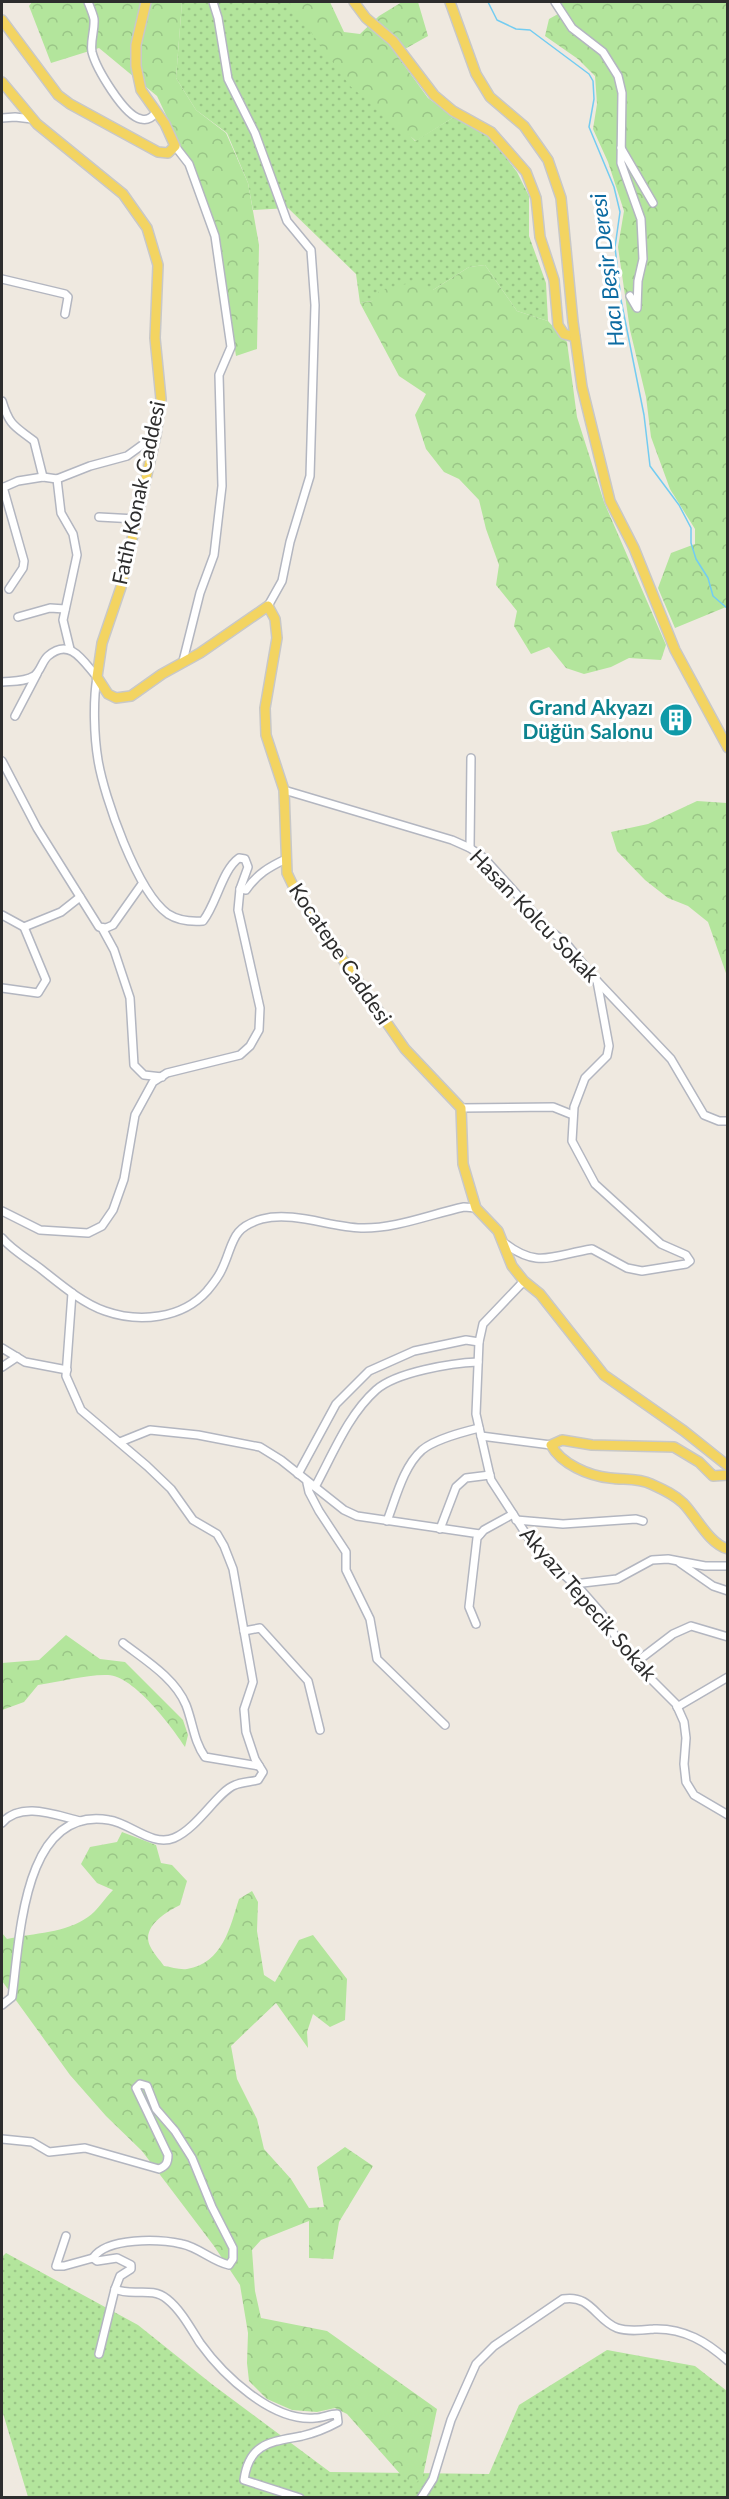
<svg xmlns="http://www.w3.org/2000/svg" width="729" height="2499" font-family="Lato,sans-serif">
<defs>
<pattern id="grass-dots" width="8" height="8" patternUnits="userSpaceOnUse" patternTransform="scale(1.5)"><rect width="8" height="8" fill="#b3e59c"/><path d="M2 2h.1M6 6h.1" fill="none" stroke="#9ac587" stroke-width="1.8" stroke-linecap="round"/></pattern>
<pattern id="forest-crowns" width="20" height="18" patternUnits="userSpaceOnUse" patternTransform="scale(1.5)"><rect width="20" height="18" fill="#b3e59c"/><path d="M2 6a3 3 0 1 1 6 0M12 15a3 3 0 1 1 6 0" fill="none" stroke="#9ac587"/></pattern>
</defs>
<rect width="100%" height="100%" fill="#efe9e0"/>
<g fill="url(#grass-dots)">
<path d="M182,2H290L415,141L454,117L491,138L517,172L529,196V236L546,283L548,321L517,311L485,265L469,267L433,290L360,303L356,274L288,208L253,210L248,183L227,133L196,110L176,78Z"/>
<path d="M6,2253L138,2325L213,2385L330,2472L489,2474L519,2405L607,2350L695,2366L727,2391V2497H28L2,2410V2257Z"/>
</g>
<g fill="url(#forest-crowns)">
<path d="M32,2H182L176,78L196,110L226,133L248,183L259,245L257,349L236,356L223,271L189,164L157,96L99,48L51,63L29,6Z"/>
<path d="M289,2H330L344,32L360,34L379,16L402,2H418L428,36L396,54L428,98L454,117L416,141L350,86Z"/>
<path d="M557,2H727V610L726,607L675,628L658,588L671,553L695,544V529L670,489L651,437L646,397L630,330L618,247L624,211L608,162L593,129L597,104L595,76L578,59L545,36L549,19L558,14L560,8Z"/>
<path d="M485,265L517,311L548,321L567,342L577,417L604,502L666,645L661,660L629,658L611,667L584,674L566,668L549,647L531,654L514,626L517,611L496,585L499,565L486,529L479,500L459,479L444,472L426,449L415,415L426,394L399,376L360,303L372,301L380,290L415,282L433,290L469,267Z"/>
<path d="M697,801L727,803V976L708,922L688,906L668,898L645,880L617,851L611,832L648,824Z"/>
<path d="M66,1635L100,1659L125,1662L183,1720L188,1735L185,1747C172,1727 134,1676 108,1675C89,1674 58,1682 38,1685L24,1702L2,1710V1663L39,1660Z"/>
<path d="M122,1832L156,1845L161,1863L172,1865L187,1881L180,1905C166,1912 141,1927 150,1946C153,1953 160,1960 164,1966C171,1967 180,1970 187,1969C223,1963 230,1927 239,1899L252,1891L258,1902L257,1931L264,1975L275,1982L299,1940L313,1935L347,1979L345,2020L330,2027L313,2014L307,2032L308,2048L276,2003L231,2046L237,2079L257,2119L264,2149L291,2179L309,2208L324,2207L317,2167L345,2147L373,2166L339,2222L333,2259L309,2258V2221L261,2240L252,2250L255,2291L261,2318L327,2331L437,2409L423,2476L415,2484L402,2476L347,2414L335,2408L317,2412L292,2410L267,2399L249,2381L247,2363L248,2333L240,2285L214,2246L142,2151L106,2116L70,2075L2,1981V1933L7,1939C34,1933 66,1933 88,1917C97,1911 105,1898 113,1890L97,1883L81,1864L90,1847L117,1842Z"/>
</g>
<g fill="none" stroke-linecap="round" stroke-linejoin="round">
<path stroke="#73ccf1" stroke-width="1.5" d="M488,2L497,20L516,29L530,30L589,74L593,81L594,99L589,127L614,187L620,212L615,247L621,300L644,415L650,466L679,505L691,528V543L696,559L708,578L713,596L728,609"/>
<defs>
<g id="minor">
<path d="M88,2C90,7 93,14 94,19C95,30 90,41 92,52C96,68 124,116 141,119C148,121 152,117 157,112"/>
<path d="M213,2L218,18L228,79L255,133L287,221L311,250L315,305L310,476L290,542L282,581L268,606"/>
<path d="M555,2L572,28L603,52L618,76L622,93L621,163L641,219L643,259L638,281L637,308L630,296"/>
<path d="M2,118L15,117L32,119"/>
<path d="M175,146L189,164L215,236L231,347L219,375L222,486L214,555L200,593L183,661"/>
<path d="M621,148L653,203"/>
<path d="M2,279L65,294L68,297L65,314"/>
<path d="M2,401C10,427 15,426 34,441L43,477"/>
<path d="M57,479L61,513L73,534L77,555L63,620L70,649"/>
<path d="M3,487L24,561L23,568L9,589"/>
<path d="M2,488L18,481L43,477L57,479L90,466L127,456L156,435"/>
<path d="M99,517L136,519"/>
<path d="M18,617L50,608L65,609"/>
<path d="M2,682C12,681 25,682 34,676C41,671 42,661 48,656C70,637 83,661 97,677C93,701 94,736 98,760C104,797 137,892 168,914C179,921 190,922 203,921C217,903 222,870 239,858L245,859L248,867L240,889L238,910L260,1008L259,1030L250,1046L240,1055L167,1073L153,1082L135,1115L124,1179L113,1210L102,1226L88,1233L40,1230L2,1211"/>
<path d="M15,716L37,674"/>
<path d="M2,761L37,828L99,927L106,928L113,925L142,884"/>
<path d="M284,790L452,840L470,848L484,858L549,930L565,942L597,981L671,1059L704,1115L719,1121H728"/>
<path d="M470,848L471,758"/>
<path d="M240,889L246,890C257,874 269,867 286,859"/>
<path d="M2,915L24,927L46,980L38,993L2,988"/>
<path d="M24,927L61,912L80,897"/>
<path d="M102,928L114,950L130,998L134,1065L144,1075L162,1077"/>
<path d="M461,1108L553,1107L573,1115"/>
<path d="M2,1238C12,1250 28,1259 41,1269C60,1284 82,1303 105,1311C139,1323 182,1319 207,1291C212,1285 219,1276 222,1269C234,1244 230,1228 262,1219C293,1211 330,1227 361,1228C395,1229 431,1214 464,1207L476,1208"/>
<path d="M502,1241C537,1270 553,1255 592,1249L627,1268L642,1271L686,1264L690,1261L686,1255L661,1244L595,1184L572,1141L574,1107L585,1078L607,1056L609,1046L597,981"/>
<path d="M524,1281L483,1324L479,1342L476,1414L491,1480L537,1551L581,1590L602,1614L626,1654L676,1704L684,1722L686,1738L684,1764L686,1782L694,1795L728,1815"/>
<path d="M2,1348L25,1362L67,1370"/>
<path d="M2,1367L17,1357"/>
<path d="M481,1436L551,1445"/>
<path d="M120,1442L150,1430L198,1435L260,1447L281,1460L344,1510L357,1516L480,1534"/>
<path d="M298,1474L336,1404L369,1371L414,1351L466,1340L479,1342"/>
<path d="M307,1483L309,1492L319,1511L346,1552V1570L370,1619L377,1659L445,1725"/>
<path d="M315,1487C333,1454 348,1415 376,1390C396,1372 452,1363 478,1362"/>
<path d="M516,1520L563,1524L636,1519L643,1521"/>
<path d="M387,1521C396,1498 403,1467 422,1450C435,1439 463,1432 479,1428"/>
<path d="M440,1529L456,1487L466,1478L490,1475"/>
<path d="M680,1563L713,1586L728,1591"/>
<path d="M574,1584L617,1579L652,1560L668,1559L705,1566H728"/>
<path d="M476,1624L469,1607L477,1538L484,1530L513,1514"/>
<path d="M244,1631L260,1628L308,1681L320,1730"/>
<path d="M123,1643C145,1660 175,1678 186,1705C193,1723 194,1742 205,1757L259,1766"/>
<path d="M635,1663L673,1634L691,1626L728,1637"/>
<path d="M677,1707L728,1677"/>
<path d="M2,1823C21,1801 55,1815 80,1821"/>
<path d="M2,2005L12,1997C20,1941 22,1805 109,1820C130,1823 152,1847 174,1838C198,1828 218,1791 235,1785C242,1782 251,1782 258,1780L263,1772L255,1759L246,1732L244,1709L253,1682L233,1569L224,1546L217,1534L193,1520L171,1489L147,1466L81,1410L66,1376L72,1293"/>
<path d="M2,2139L32,2142L49,2152L85,2148L159,2169C166,2166 168,2163 168,2155L136,2088L140,2084L147,2086L156,2109L175,2131L192,2158L212,2207L233,2248V2259L229,2265C212,2261 198,2247 182,2244C159,2239 107,2237 93,2258L97,2261L117,2258L131,2265V2269L120,2276L115,2289C132,2297 151,2286 167,2299C181,2310 191,2329 200,2343C223,2375 272,2422 315,2418C323,2418 329,2414 337,2414L338,2422C327,2428 315,2433 302,2436C272,2442 249,2442 244,2480L300,2498"/>
<path d="M66,2236L56,2266H64L93,2258"/>
<path d="M99,2354L115,2289"/>
<path d="M421,2498L433,2479L451,2420L476,2364L494,2346L563,2299C591,2294 596,2320 617,2328C628,2332 643,2330 654,2329C684,2328 707,2342 728,2361"/>
</g>
<g id="major">
<path d="M354,2L366,18L393,41L434,95L453,111L491,132L526,172L536,198L540,237L554,280L558,325L564,334L575,337"/>
<path d="M450,2L476,74L490,97L524,126L548,160L561,198L573,322L582,387L610,501L634,548L675,650L728,748"/>
<path d="M2,20L58,95L70,104L158,152L168,153L175,146L165,124L141,90L136,66V45L146,2"/>
<path d="M2,82L37,124L123,194L147,228L158,265L155,338L161,399L156,435L121,587L102,643L97,677L108,694L116,698L131,696L162,674L200,653L268,606L275,619L277,638L265,708L266,735L284,790L287,873L296,892L405,1049L461,1108L463,1164L476,1208L498,1231L512,1266L524,1281L540,1294L604,1375L684,1431L728,1466"/>
<path d="M728,1475L713,1476L699,1462L674,1447L592,1445L562,1440L551,1445C561,1464 589,1476 610,1478C624,1480 638,1478 651,1484C662,1489 674,1494 683,1503C696,1516 709,1544 728,1549"/>
</g>
</defs>
<use href="#minor" stroke="#b3b6c0" stroke-width="10"/>
<use href="#major" stroke="#c8c8c8" stroke-width="12"/>
<use href="#minor" stroke="#fff" stroke-width="7"/>
<use href="#major" stroke="#f3d461" stroke-width="9"/>
</g>
<defs>
<symbol id="building-disc" viewBox="-11 -11 22 22"><circle r="9.5" fill="#0f9aa8" stroke="#fff"/><path d="M-4-6H4V6H1V3H-1V6H-4ZM-2.5-4.3h1.7v1.8h-1.7ZM.8-4.3h1.7v1.8H.8ZM-2.5-1h1.7V.8h-1.7ZM.8-1h1.7V.8H.8Z" fill="#fff"/></symbol>
</defs>
<g fill-rule="evenodd">
<use href="#building-disc" x="657" y="701" width="38" height="38"/>
</g>
<g text-anchor="middle" stroke-width="6" stroke-linejoin="round" paint-order="stroke">
<g font-size="21" fill="#2d2d2d" stroke="#fff">
<text transform="translate(139 493) rotate(-78)" y="7">Fatih Konak Caddesi</text>
<text transform="translate(534 916) rotate(46)" y="7">Hasan Kolcu Sokak</text>
<text transform="translate(340 954) rotate(56)" y="7">Kocatepe Caddesi</text>
<text transform="translate(588 1604) rotate(49)" y="7">Akyazı Tepecik Sokak</text>
</g>
<g font-size="21" font-weight="bold" fill="#0d838f" stroke="#fff" text-anchor="end">
<text x="653" y="715">Grand Akyazı<tspan x="653" dy="24">Düğün Salonu</tspan></text>
</g>
<g font-size="22" font-style="italic" fill="#0c6ba2" stroke="#fff">
<text transform="translate(607 270) rotate(-97)" y="8">Hacı Beşir Deresi</text>
</g>
</g>
<rect width="729" height="2499" fill="none" stroke="#2d2d2d" stroke-width="6"/>
</svg>
